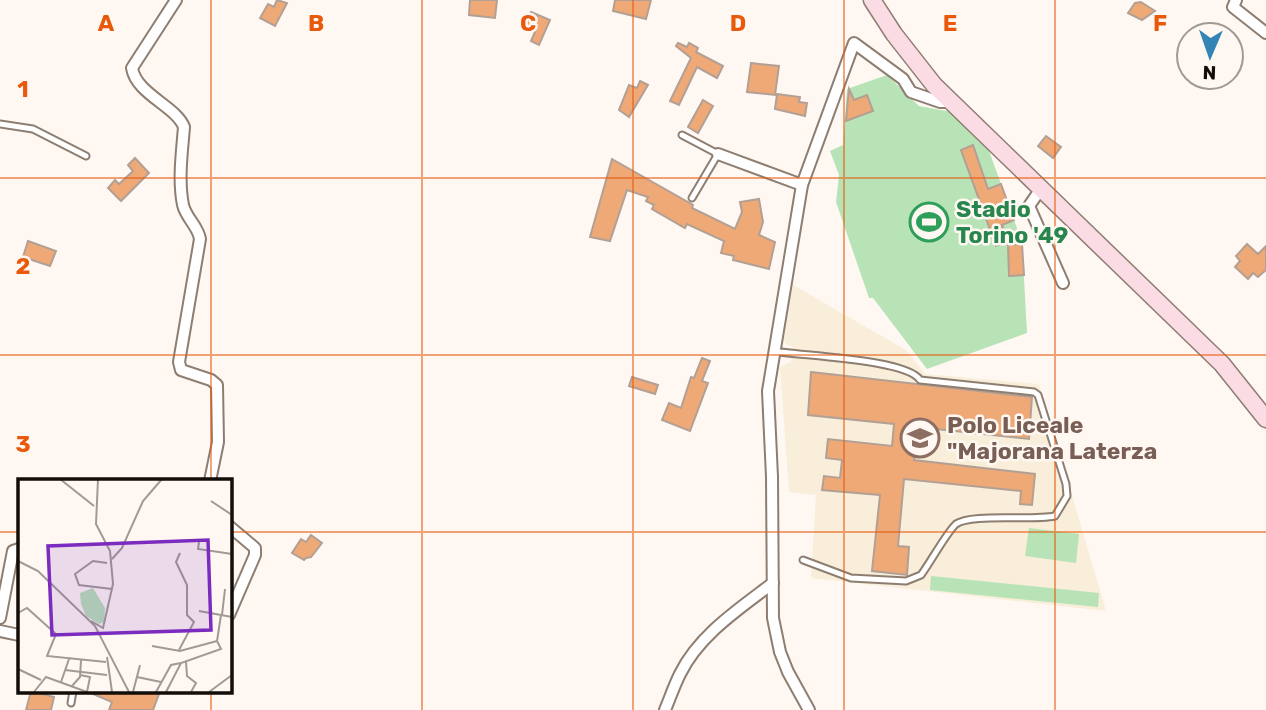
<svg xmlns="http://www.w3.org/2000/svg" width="1266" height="710" font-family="Rubik,sans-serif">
<rect width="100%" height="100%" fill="#fff8f2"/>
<path fill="#f8eed9" d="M793,285L906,350L925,374L1039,384L1106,611L811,578L816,495L789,492L780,367L791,362L793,347L786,344L784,339Z"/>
<g fill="#b7e3b7">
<path d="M887,75L919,106L952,112L988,148L1022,242L1027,333L927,369L873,298H869L836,202L839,175L830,151L843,145L847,89Z"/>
<path d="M1029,528L1079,534L1076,563L1025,556Z"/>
<path d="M931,576L1099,593L1098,607L930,590Z"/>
</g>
<g fill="#eea977" stroke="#b2a095" stroke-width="2">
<path d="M277,0L287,3L275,26L260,18L268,4L274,7Z"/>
<path d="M470,0H497L495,18L469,15Z"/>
<path d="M615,0H651L646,19L613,11Z"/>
<path d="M1141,2L1155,11L1142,20L1128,13L1135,3Z"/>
<path d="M531,12L550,20L539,45L531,41L535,32L524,27Z"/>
<path d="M678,43L687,47L689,43L698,48L696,52L723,66L717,78L697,67L679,105L670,101L691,58L676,46Z"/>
<path d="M751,63L779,66L775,95L747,92Z"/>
<path d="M640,81L648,85L629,117L619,110L629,85L637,88Z"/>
<path d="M849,89L854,100L867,95L873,111L846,121Z"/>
<path d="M777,94L800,97L799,102L807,103L805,116L775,109Z"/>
<path d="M703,100L713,106L698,133L688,127Z"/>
<path d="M1046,136L1061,147L1053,158L1038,146Z"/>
<path d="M973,145L988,189L1001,184L1014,220L1002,225L1007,241L996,246L961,150Z"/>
<path d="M135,158L149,173L121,201L108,188L115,180L119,184L133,171L128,165Z"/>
<path d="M612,159L693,205L692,208L735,229L742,212L740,202L759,199L763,222L759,235L775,242L769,269L733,260L734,256L721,253L724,241L687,224L685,228L652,209L654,205L646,201L648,197L627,190L610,241L590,237Z"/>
<path d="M28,241L56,251L50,266L23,257Z"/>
<path d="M1022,244L1024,275L1009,276L1008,245Z"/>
<path d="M1247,244L1258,254L1266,246V270L1258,277L1253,273L1248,279L1235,267L1240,261L1236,256Z"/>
<path d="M702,358L710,361L702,381L708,383L690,431L662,420L669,403L681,408L691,377L694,378Z"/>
<path d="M811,372L1032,397L1029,439L917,427L914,460L1035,474L1032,505L1020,504L1021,491L904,479L898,546L909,547L907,575L872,571L880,495L822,490L824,476L840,478L842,460L826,458L828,439L892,446L894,424L808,415Z"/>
<path d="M632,377L658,385L655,394L629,386Z"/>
<path d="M311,535L322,543L311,557L306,558L304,560L292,553L301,539L306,542Z"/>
<path d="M31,691L54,697L51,710H26Z"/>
<path d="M86,691H153L159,694L153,710H109L112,702Z"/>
</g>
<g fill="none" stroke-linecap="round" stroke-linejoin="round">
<defs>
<g id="lane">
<path d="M0,124L33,129L86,156"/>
<path d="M682,135L718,154L692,198"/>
<path d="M773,351C801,356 907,359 920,380L1034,392L1038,395L1066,484L1067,496L1055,516C1030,521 971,513 956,524C947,532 930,563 921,575L906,581L851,578L803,560"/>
<path d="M71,703L73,691"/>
</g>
<g id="street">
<path d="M176,0L132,68C136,94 176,106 184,127C182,152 178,180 183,205C186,218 198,226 200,239L179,362L181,370L211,380L217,385L218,442L210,481"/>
<path d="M1236,0L1233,7L1266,33"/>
<path d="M718,154L802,185"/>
<path d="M1040,190L1029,206L1063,283"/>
<path d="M229,526L255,548V555L229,615"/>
<path d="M0,618L13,551L19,549"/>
<path d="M0,631L19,635"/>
<path d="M665,710C670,698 674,686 680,674C699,635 739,609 773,583"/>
<path d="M809,710L788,672L780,652L773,618L772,477L768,391L802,185L854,43L903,79L911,92L940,102H951"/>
</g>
<path id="secondary" d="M872,0L894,34L934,85L1222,364L1266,419"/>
</defs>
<use href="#lane" stroke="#8d7e71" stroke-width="9"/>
<use href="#street" stroke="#8d7e71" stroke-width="14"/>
<use href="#secondary" stroke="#8d7e71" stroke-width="19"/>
<use href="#lane" stroke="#fff" stroke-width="5"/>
<use href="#street" stroke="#fff" stroke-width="10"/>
<use href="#secondary" stroke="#fbdbe4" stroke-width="16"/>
</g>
<path fill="none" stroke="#e8590c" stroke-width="2" stroke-opacity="0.55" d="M211,0V481M422,0V710M633,0V710M844,0V710M1055,0V710M0,178H1266M0,355H1266M0,532H19M229,532H1266M211,691V710"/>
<defs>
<symbol id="stadium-ring" viewBox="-11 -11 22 22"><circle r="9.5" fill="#fff8f2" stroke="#2e9e5b" stroke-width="1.5"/><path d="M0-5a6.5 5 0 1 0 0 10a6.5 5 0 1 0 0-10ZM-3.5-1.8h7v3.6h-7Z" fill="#2e9e5b"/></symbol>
<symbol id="school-ring" viewBox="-11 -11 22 22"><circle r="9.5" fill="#fff8f2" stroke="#8d6e63" stroke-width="1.5"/><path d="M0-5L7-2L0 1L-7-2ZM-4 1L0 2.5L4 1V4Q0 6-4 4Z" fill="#8d6e63"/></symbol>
</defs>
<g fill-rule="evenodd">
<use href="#stadium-ring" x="907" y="200" width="44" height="44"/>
<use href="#school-ring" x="898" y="416" width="44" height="44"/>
</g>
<g text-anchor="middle" stroke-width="5" stroke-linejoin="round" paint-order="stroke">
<g font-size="23" font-weight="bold" fill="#27864d" stroke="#fff8f2" text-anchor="start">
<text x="956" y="217">Stadio<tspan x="956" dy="26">Torino '49</tspan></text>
</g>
<g font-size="23" font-weight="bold" fill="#785e54" stroke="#fff8f2" text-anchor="start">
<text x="947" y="433">Polo Liceale<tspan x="947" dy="26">"Majorana Laterza</tspan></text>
</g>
</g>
<g transform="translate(18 479)">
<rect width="214" height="214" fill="#fff8f2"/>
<path d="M75,109L87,129L86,143L81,145L68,137L63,125L62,114Z" fill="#b7e3b7"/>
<path fill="none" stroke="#a09a94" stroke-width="2" d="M42,0L76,27M193,22L214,36M181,63L180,70L214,75M94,80L104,69L125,22L144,0M0,82L20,92L77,147L111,213M89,84L75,82L57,95L61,106L94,110M181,132L214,138M0,134L9,129L38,155L29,177L88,183M204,136L207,110M73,142L85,149L95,105L92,72L78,45L80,0M134,167L162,172L199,162M161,171L176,143L169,136V106L158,83L162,74M89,178L94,213M168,183L169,197L178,204L173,213M0,190L23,201M47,191L89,196M62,196L72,198L69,213M119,198L143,203M43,203L51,180M54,207L62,198L63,181M16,213L28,198L69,213M115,213L122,186M138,213L153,186L163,184M148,213L163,184L203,170L199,162L203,136M191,213L214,196"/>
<path fill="#7b2cbf" fill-opacity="0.15" stroke="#7b2cbf" stroke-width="3.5" d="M190,61L193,151L34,156L30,67Z"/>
<rect width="214" height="214" fill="none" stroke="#120d08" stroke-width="3.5"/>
</g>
<g font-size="23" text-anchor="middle" font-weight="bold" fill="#e8590c" stroke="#fff8f2" stroke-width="5" stroke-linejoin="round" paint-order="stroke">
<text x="106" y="31">A</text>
<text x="316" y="31">B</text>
<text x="528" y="31">C</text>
<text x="738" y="31">D</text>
<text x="950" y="31">E</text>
<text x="1160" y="31">F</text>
<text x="23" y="97">1</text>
<text x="23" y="274">2</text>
<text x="23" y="452">3</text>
</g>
<g transform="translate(1210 56) rotate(182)"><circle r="33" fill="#fff8f2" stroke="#a09a94" stroke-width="2"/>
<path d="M0-5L12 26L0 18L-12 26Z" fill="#3485b6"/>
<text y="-10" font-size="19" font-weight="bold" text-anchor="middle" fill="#120d08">N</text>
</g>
</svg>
